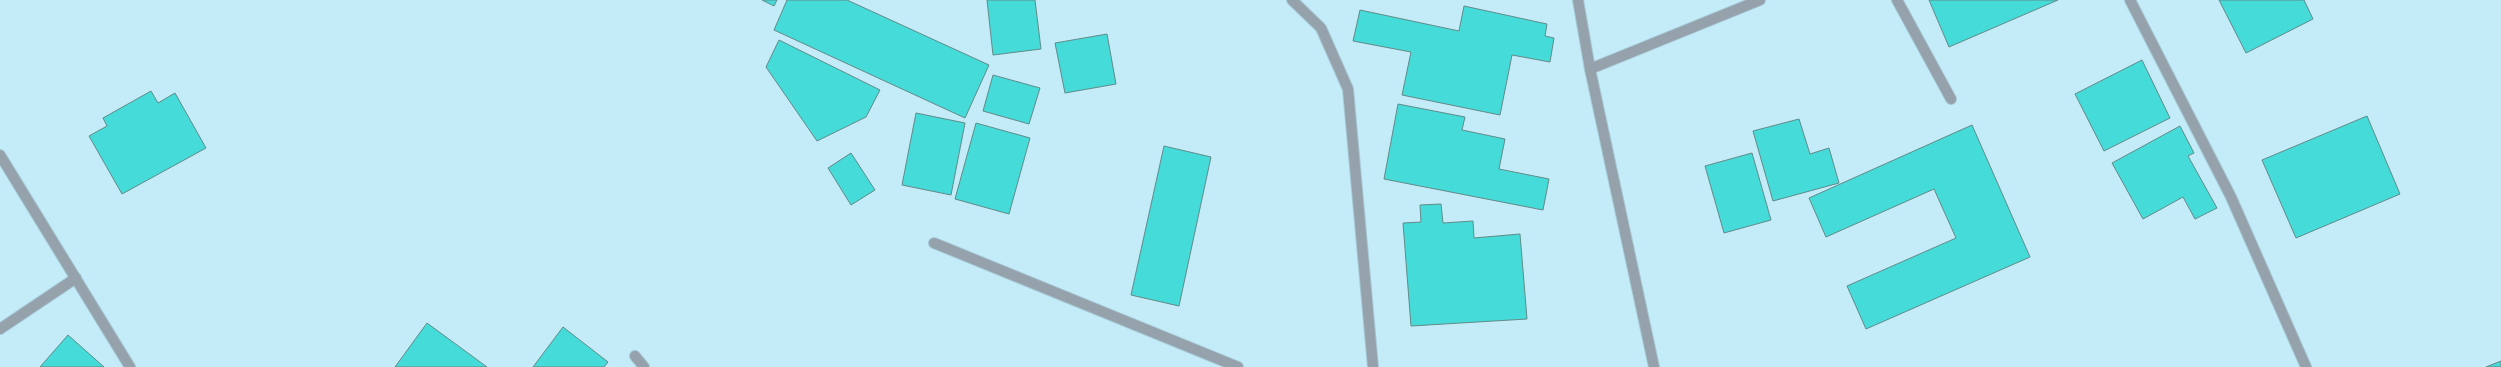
<svg xmlns="http://www.w3.org/2000/svg" width="2501" height="367" font-family="Overpass,sans-serif">
<rect width="100%" height="100%" fill="#c3ebf8"/>
<g fill="#44dbd8" stroke="#628b89">
<path d="M762,0H777L774,6Z"/>
<path d="M787,0H847L989,65L965,118L774,30Z"/>
<path d="M987,0H1035L1041,49L993,55Z"/>
<path d="M1929,0H2058L1949,47Z"/>
<path d="M2219,0H2304L2313,19L2246,53Z"/>
<path d="M1464,6L1547,24L1545,36L1554,38L1550,62L1512,55L1500,115L1402,95L1411,52L1353,41L1360,10L1459,31Z"/>
<path d="M1107,34L1116,84L1065,93L1055,43Z"/>
<path d="M779,40L880,90L866,117L817,141L766,67Z"/>
<path d="M2142,60L2170,118L2104,151L2075,94Z"/>
<path d="M993,75L1040,88L1029,124L983,111Z"/>
<path d="M151,91L158,103L175,93L206,148L122,194L89,136L107,126L103,118Z"/>
<path d="M1398,104L1465,117L1462,130L1505,139L1499,169L1549,179L1543,210L1384,179Z"/>
<path d="M916,113L965,123L951,195L902,185Z"/>
<path d="M2367,116L2400,194L2296,238L2262,160Z"/>
<path d="M1799,119L1810,154L1829,148L1839,183L1773,201L1753,131Z"/>
<path d="M976,123L1030,138L1009,214L955,199Z"/>
<path d="M1972,125L2030,257L1866,329L1847,286L1956,238L1934,189L1826,237L1809,198Z"/>
<path d="M2180,126L2194,153L2188,156L2217,208L2195,219L2183,197L2143,219L2112,163Z"/>
<path d="M1164,146L1211,157L1179,306L1131,295Z"/>
<path d="M851,153L875,190L851,205L828,168Z"/>
<path d="M1752,153L1771,220L1724,233L1705,166Z"/>
<path d="M1441,204L1443,223L1473,221L1474,238L1520,234L1527,319L1411,326L1403,223L1421,222L1420,205Z"/>
<path d="M427,323L487,367H395Z"/>
<path d="M563,327L608,362L604,367H533Z"/>
<path d="M68,335L104,367H40Z"/>
<path d="M2501,361V367H2486Z"/>
</g>
<g fill="none" stroke-linecap="round" stroke-linejoin="round">
<defs>
<g id="service">
<path d="M1897,0L1951,99"/>
<path d="M0,329L76,278"/>
</g>
<g id="minor">
<path d="M1292,0L1321,28L1348,89L1373,367"/>
<path d="M2130,0L2231,197L2306,367"/>
<path d="M1590,69L1760,0"/>
<path d="M0,155L130,367"/>
<path d="M934,243L1238,367"/>
<path d="M635,356L644,367"/>
</g>
<path id="tertiary" d="M1578,0L1590,69L1654,367"/>
</defs>
<use href="#service" stroke="#a5c8d4" stroke-width="12"/>
<use href="#minor" stroke="#a5c8d4" stroke-width="12"/>
<use href="#tertiary" stroke="#a5c8d4" stroke-width="12"/>
<use href="#service" stroke="#95a1ab" stroke-width="10"/>
<use href="#minor" stroke="#95a1ab" stroke-width="10"/>
<use href="#tertiary" stroke="#95a1ab" stroke-width="10"/>
</g>
</svg>
